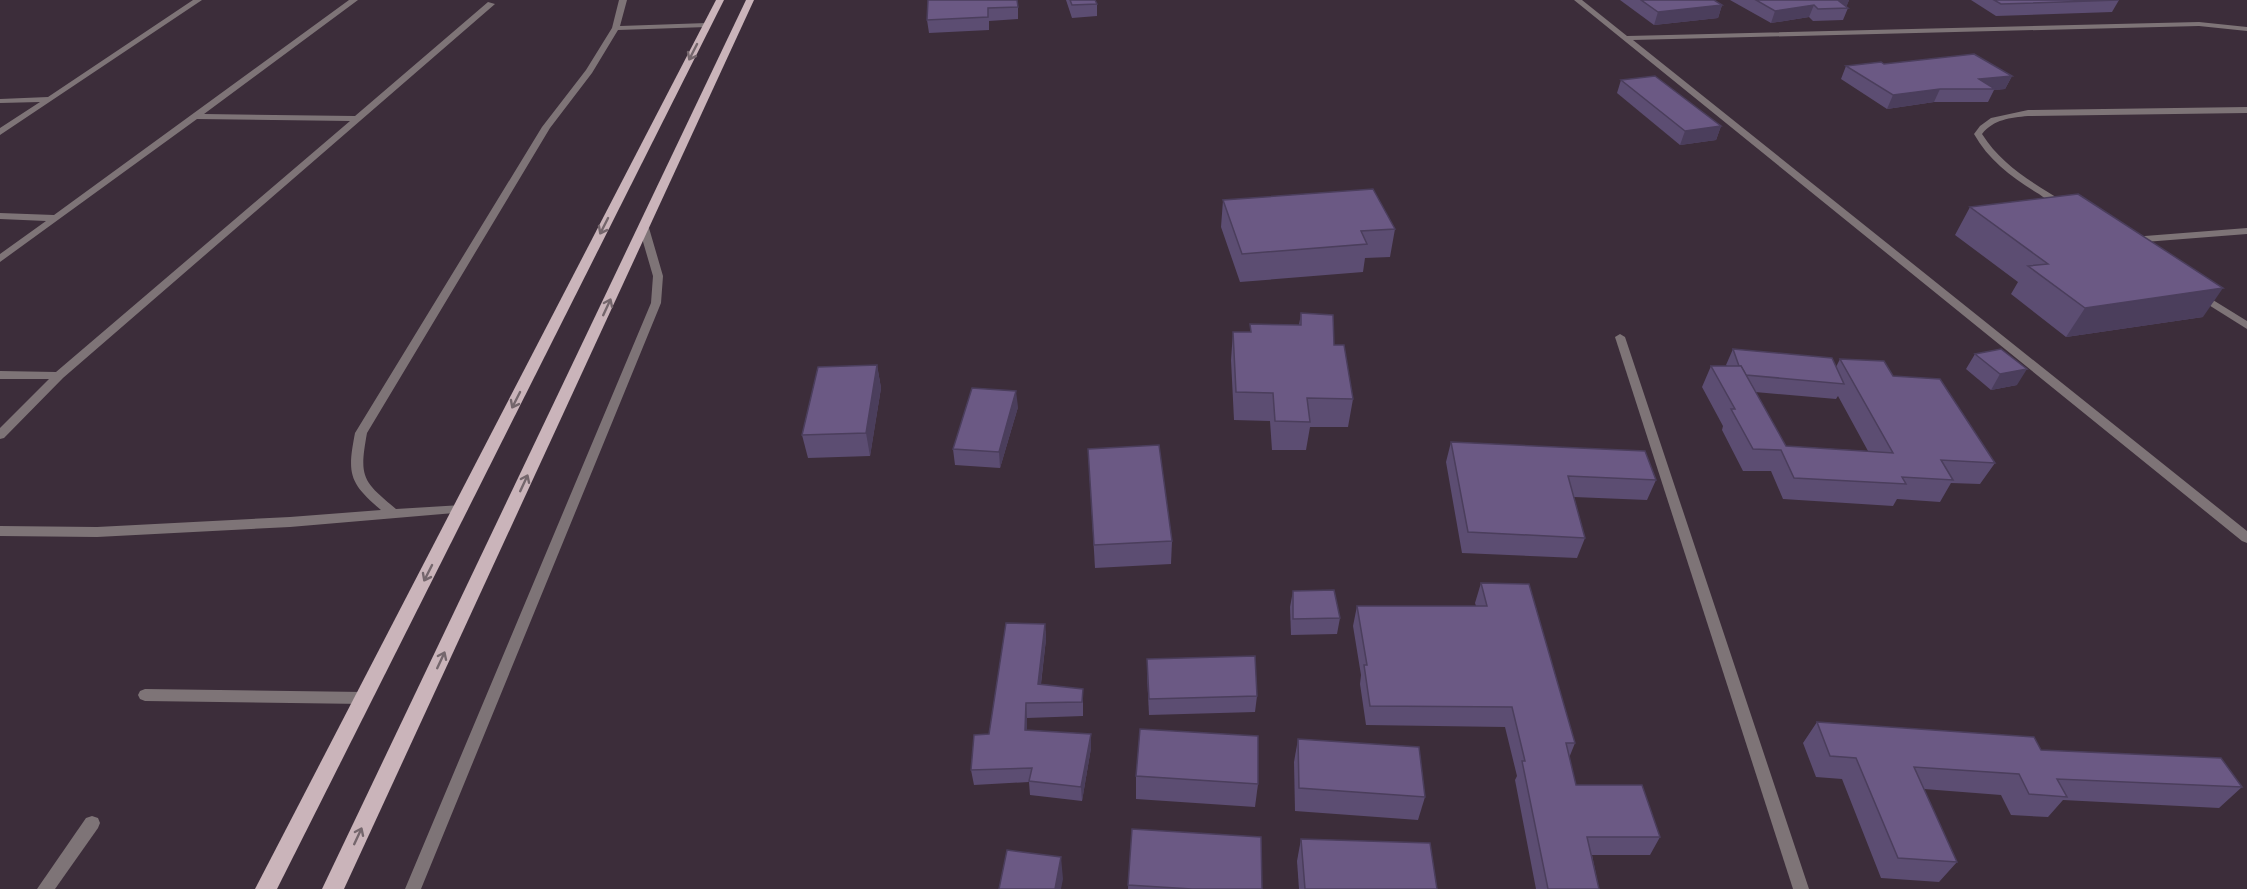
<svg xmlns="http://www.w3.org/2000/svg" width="2247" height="889" font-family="'Titillium Web',sans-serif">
<rect width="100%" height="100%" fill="#3c2d3a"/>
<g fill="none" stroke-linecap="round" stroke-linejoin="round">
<path fill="#7e7477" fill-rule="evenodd" d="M145,689L364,692L369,694L371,698L369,702L364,704L145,701L140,699L138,695L140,691Z"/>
<g fill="#7e7477" fill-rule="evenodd">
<path d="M193,0H202L0,135V128L40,102L0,103V99L48,97Z"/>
<path d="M349,0H358L204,114L355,116L488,2L495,4L63,378L4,438L0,439V428L49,379H0V371L56,372L350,121L197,119L0,262V254L46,221L0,219V213L54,215Z"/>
<path d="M619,0H627L620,26L707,23L711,25L707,27L618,30L592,73L550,128L367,433C359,477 362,481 396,509L462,505L466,506L468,509L466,512L290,527L97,537L0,536V526L97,527L290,517L381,510C349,483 347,474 355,433L542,127L586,70L612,28Z"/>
<path d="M1574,0H1582L1627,36L2199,22L2247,27V31L2199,26L1633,40L2247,531V543L2242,541Z"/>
<path d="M2247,107V113L2028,116C2010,118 1994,119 1982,134C2002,166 2035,184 2066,203V207L2063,208C2054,205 2046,199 2039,194C2013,178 1989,161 1974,134L1980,126L1991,118L2028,110Z"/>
<path d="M644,225L649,228L663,276L661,303L421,889H405L651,303L653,276L639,228Z"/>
<path d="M2247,228V234L2132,243L2127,240L2132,237Z"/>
<path d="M2200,292L2247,321V329L2196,297L2195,295L2196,293Z"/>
<path d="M1620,334L1625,337L1809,889H1793L1615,337Z"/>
<path d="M92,816L98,818L100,823L98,828L55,889H37L86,818Z"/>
</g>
<g fill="#cab4ba" fill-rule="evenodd">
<path d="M716,0H724L277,889H255Z"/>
<path d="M746,0H754L344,889H322Z"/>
</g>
</g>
<g fill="#5c4d72" fill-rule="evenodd">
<path d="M928,0L1018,7V19L989,21V30L929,33L927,20Z"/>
<path d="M1066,0H1095L1097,4V16L1072,18Z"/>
<path d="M1620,0H1714L1722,5L1718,18L1654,25Z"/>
<path d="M1730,0H1849L1846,7L1848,8L1843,20L1813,21L1809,17L1771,23Z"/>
<path d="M1971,0H2119L2112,12L1996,16Z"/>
<path d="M1884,64L2012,76L2005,89L1994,90L1988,102H1934L1887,109L1841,79L1846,66Z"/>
<path d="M1621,80L1721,126L1716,140L1680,145L1617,93Z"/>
<path d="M1223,200L1395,229L1390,257L1365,258L1363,272L1240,282L1221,227Z"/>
<path d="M1970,207L2203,317L2066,337L2011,294L2018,282L1955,235Z"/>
<path d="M1301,313L1334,345L1353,399L1348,427H1310L1306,450H1272L1270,421L1234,420L1231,360L1233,332H1250V324L1299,325Z"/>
<path d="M1733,349L1836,367L1840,359L1893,376L1995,463L1980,484L1951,483L1940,502L1897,499L1893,506L1783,499L1771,471H1743L1722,430L1723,426L1702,387L1711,366H1727L1726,365ZM1755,392L1836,399L1838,396L1868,451L1786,446Z"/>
<path d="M1975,354L2017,385L1991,390L1966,369Z"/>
<path d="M877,365L881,388L870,456L808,458L802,435Z"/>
<path d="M1018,407L1000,468L955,465L953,449Z"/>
<path d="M1451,442L1656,480L1647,500L1574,497L1585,538L1577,558L1462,553L1446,462Z"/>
<path d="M1088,449L1172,541L1171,564L1095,568Z"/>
<path d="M1481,583L1575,743L1569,758L1576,785L1660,837L1650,855H1592L1599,889H1536L1515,780L1517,776L1505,727L1366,725L1360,684L1361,675L1353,626L1357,606H1476L1475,603Z"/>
<path d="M1293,591L1340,618L1337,634L1291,635L1290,607Z"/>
<path d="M1045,624L1046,639L1041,684L1083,689V716L1027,718V730L1091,734V748L1082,801L1030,795L1029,782L974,785L971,770Z"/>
<path d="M1147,659L1257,696L1255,712L1149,715L1147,674Z"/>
<path d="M1817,722L2041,750L2242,787L2219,808L2063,800L2048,817L2011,815L2001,795L1924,789L1957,862L1939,882L1881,878L1842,779L1816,777L1803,743Z"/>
<path d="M1298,739L1425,797L1418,820L1295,811L1294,762Z"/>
<path d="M1136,776L1258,784L1255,807L1136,799Z"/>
<path d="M1132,829L1262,889H1128Z"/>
<path d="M1301,839L1437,889H1299L1297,861Z"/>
</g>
<g fill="#4b3e5c">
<path d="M1849,0L1846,8L1839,1L1842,0Z"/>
<path d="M1722,5L1718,18L1654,25L1658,12Z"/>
<path d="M1814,5L1809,17L1771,23L1775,11Z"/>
<path d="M2012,76L2005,89L1994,90L1995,89L1979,79Z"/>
<path d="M1940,89L1934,102L1887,109L1893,95Z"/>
<path d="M1721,126L1716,140L1680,145L1685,131Z"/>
<path d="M2223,288L2203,317L2066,337L2085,308Z"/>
<path d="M877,365L881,388L870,456L866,433Z"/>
<path d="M2027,369L2017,385L1991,390L2000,374Z"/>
<path d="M1016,391L1018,407L1000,468L999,452Z"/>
<path d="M1045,624L1046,639L1039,699L1038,684Z"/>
<path d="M1026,703L1027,718V744L1025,730Z"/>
<path d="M1091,734V748L1082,801L1081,787Z"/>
<path d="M1061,857L1063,879L1061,889H1055Z"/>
</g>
<g fill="#6b5984" stroke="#4b3e5c" stroke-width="1.5">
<path d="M928,0H1017L1018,7L988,8V17L927,20Z"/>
<path d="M1070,0H1095L1097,4L1072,5Z"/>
<path d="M1641,0H1714L1722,5L1658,12Z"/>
<path d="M1756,0H1842L1839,1L1848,8L1818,9L1814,5L1775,11Z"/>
<path d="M1994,0H2119L2001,4Z"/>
<path d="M1974,54L2012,76L1979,79L1995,89H1940L1893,95L1846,66L1881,62L1884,64Z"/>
<path d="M1655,76L1721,126L1685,131L1621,80Z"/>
<path d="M1373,189L1395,229L1361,231L1367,244L1242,254L1223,200Z"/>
<path d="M2078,194L2223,288L2085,308L2028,266L2048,264L1970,207Z"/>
<path d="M1301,313L1333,315L1334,345H1344L1353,399L1307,398L1310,422L1275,421L1273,393L1236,392L1233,332H1251L1250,324L1301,325Z"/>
<path d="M1733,349L1832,358L1844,384L1746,375L1741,366H1739Z"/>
<path d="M2001,349L2027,369L2000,374L1975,354Z"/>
<path d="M1840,359L1884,361L1893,376L1940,379L1995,463L1941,460L1953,480L1902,477L1906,484L1794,478L1781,450L1753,449L1731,409H1735L1711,366H1741L1786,446L1893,453Z"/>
<path d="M877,365L866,433L802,435L818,367Z"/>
<path d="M972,388L1016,391L999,452L953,449Z"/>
<path d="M1451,442L1645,451L1656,480L1568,476L1585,538L1468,532Z"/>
<path d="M1159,445L1172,541L1094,545L1088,449Z"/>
<path d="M1481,583L1529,584L1575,743H1566L1576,785H1642L1660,837H1587L1599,889H1548L1522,761H1525L1512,707L1370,706L1364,665H1367L1357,606H1487Z"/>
<path d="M1334,590L1340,618L1293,619V591Z"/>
<path d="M1006,623L1045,624L1038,684L1083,689L1082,702L1026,703L1025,730L1091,734L1081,787L1029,781L1032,768L971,770L974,735L989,734Z"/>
<path d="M1255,656L1257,696L1149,699L1147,659Z"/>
<path d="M1817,722L2034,737L2041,750L2221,758L2242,787L2057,779L2067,797L2029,794L2019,774L1914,767L1957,862L1898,858L1856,758L1830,756Z"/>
<path d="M1140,729L1258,736V784L1136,776Z"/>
<path d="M1298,739L1419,747L1425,797L1299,788Z"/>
<path d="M1132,829L1261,837L1262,889H1192L1128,885Z"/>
<path d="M1301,839L1430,843L1437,889H1305Z"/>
<path d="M1007,850L1061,857L1055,889H999Z"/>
</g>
<defs><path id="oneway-shaft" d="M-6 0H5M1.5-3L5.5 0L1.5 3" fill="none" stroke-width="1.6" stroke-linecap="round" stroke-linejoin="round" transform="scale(1.5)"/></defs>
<g stroke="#74666c">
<use href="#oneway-shaft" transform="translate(693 52) rotate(117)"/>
<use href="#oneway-shaft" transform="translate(604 226) rotate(117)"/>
<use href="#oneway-shaft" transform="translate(607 307) rotate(-65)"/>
<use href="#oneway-shaft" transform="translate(516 400) rotate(117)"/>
<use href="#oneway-shaft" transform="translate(524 483) rotate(-65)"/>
<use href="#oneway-shaft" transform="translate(428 573) rotate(117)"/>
<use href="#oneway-shaft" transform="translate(441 660) rotate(-65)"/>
<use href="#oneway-shaft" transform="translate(358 836) rotate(-65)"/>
</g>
</svg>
